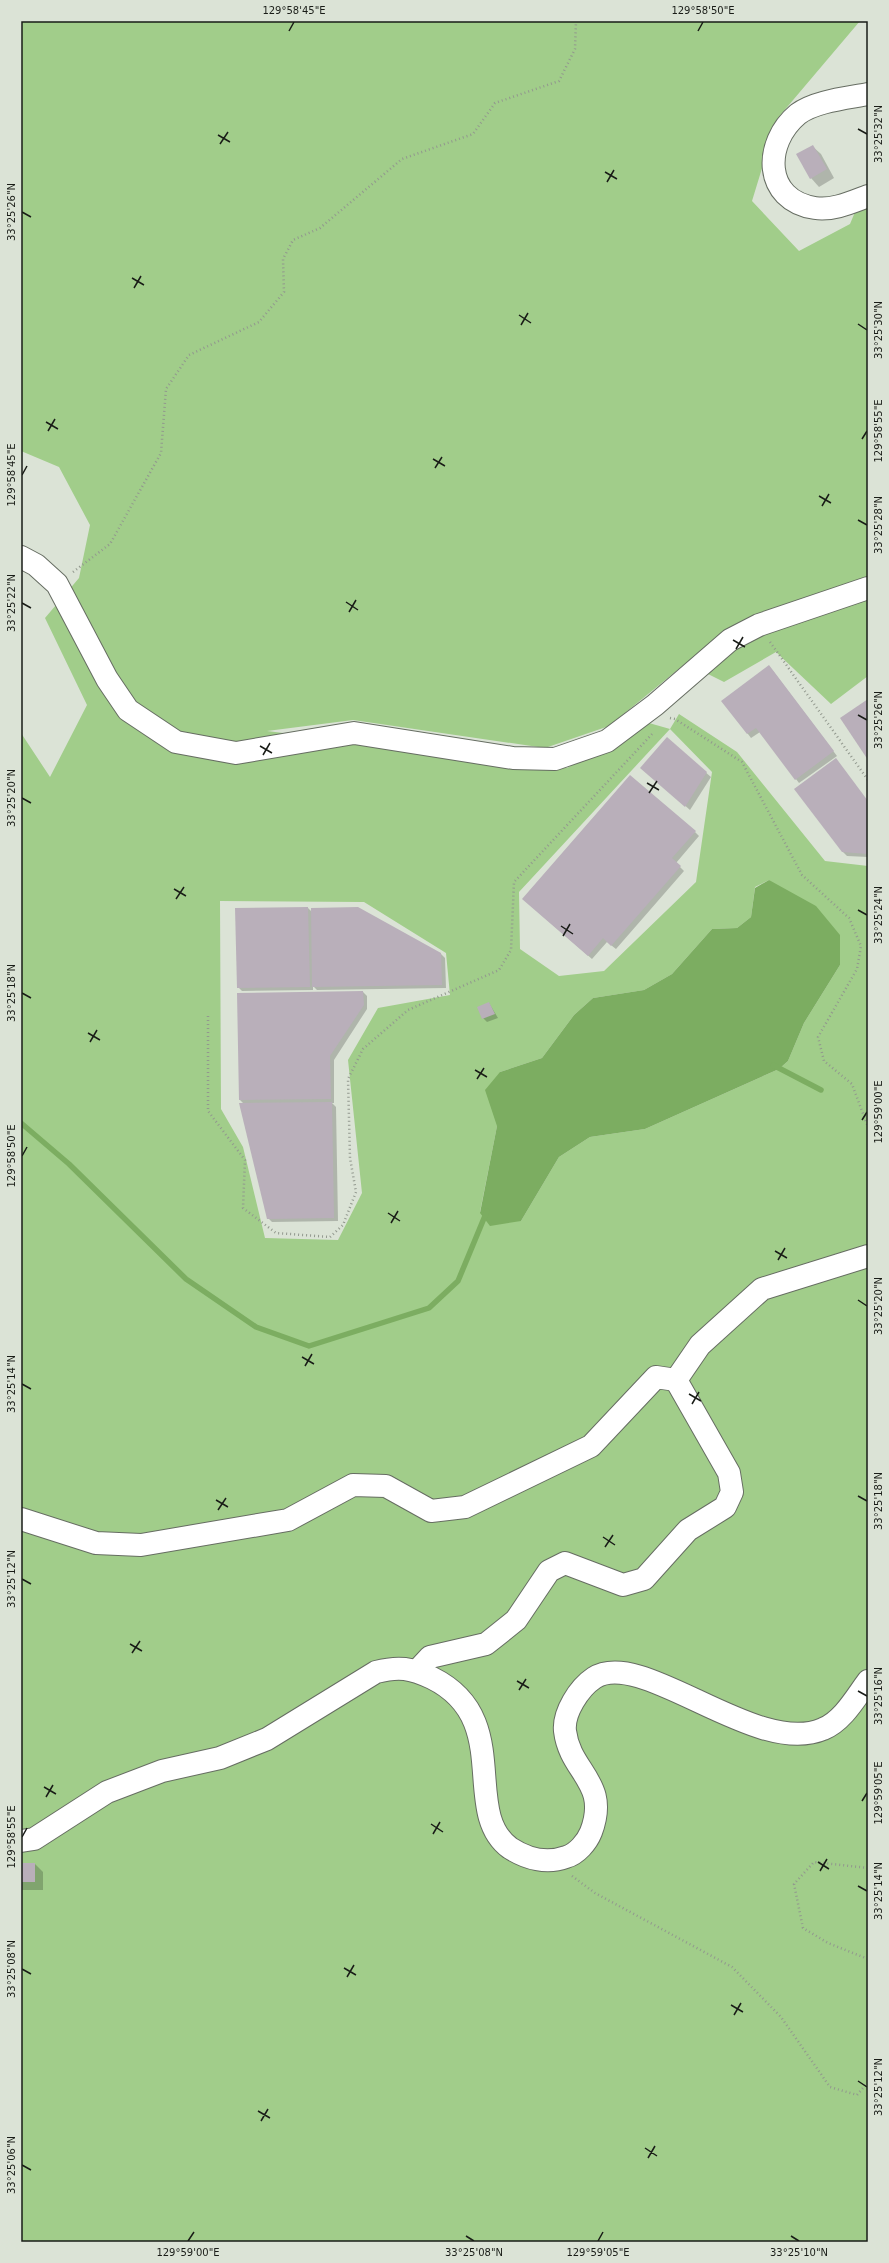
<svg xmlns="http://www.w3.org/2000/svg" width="889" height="2263" font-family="'DejaVu Sans',sans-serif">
<rect width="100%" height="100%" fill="#dbe3d6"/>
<path fill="#a1cd8a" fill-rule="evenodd" d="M21,21H860L777,119L752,201L799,251L850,224L868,181V676L831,704L776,652L724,682L686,663L609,726L545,748L353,720L267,731L567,768L649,723L670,729L679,714L737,752L825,861L868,866V2242H21V733L50,777L87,705L45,618L79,578L90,525L59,467L21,451ZM670,729L712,772L696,882L604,971L559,976L520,949L519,892ZM769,880L840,965L804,1023L788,1061L779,1069L645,1129L590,1137L559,1157L521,1221L480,1212L497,1126L500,1072L542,1058L574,1015L593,998L644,990L672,974L712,929L737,928L751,917L755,887ZM220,901L364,902L446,953L450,995L378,1008L348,1060L362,1193L338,1240L265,1238L243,1147L221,1109Z"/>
<path fill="#7cad61" d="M769,880L816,906L840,935V965L804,1023L788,1061L779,1069L645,1129L590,1137L559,1157L521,1221L490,1226L480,1213L497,1126L485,1090L500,1072L542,1058L574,1015L593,998L644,990L672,974L712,929L737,928L751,917L755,888Z"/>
<g fill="#0003">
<path d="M812,146L821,154L834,178L819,187L811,178Z"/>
<path d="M773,671L837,756L799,783L760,732L751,738L723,701Z"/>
<path d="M667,739L711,777L690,810L646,771Z"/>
<path d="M868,801V857L847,856L842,851Z"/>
<path d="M695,832L699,836L676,863L684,871L616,949L607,942L592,959L528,903Z"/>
<path d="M308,908L312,912L441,954L445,958L446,988L317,990L313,986V990L242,991L238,987Z"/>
<path d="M363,992L367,996V1009L334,1060V1103H332L336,1107L338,1221L272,1222L268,1218L244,1104L240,1100L238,994Z"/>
<path d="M489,1003L498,1018L487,1022L483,1018Z"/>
<path d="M21,1864H35L43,1872V1890H21Z"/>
</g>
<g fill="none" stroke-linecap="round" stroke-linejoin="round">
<g stroke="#7cad61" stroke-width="5.5">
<path d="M773,1065L821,1090"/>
<path d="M21,1123L69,1164L186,1279L256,1327L309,1346L429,1308L458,1281L487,1211"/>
</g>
</g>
<g fill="#b9afba">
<path d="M813,145L827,169L810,179L796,154Z"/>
<path d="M769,665L834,751L795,780L756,728L747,734L721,701Z"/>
<path d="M868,699V760L840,718Z"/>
<path d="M667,737L707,772L685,807L640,768Z"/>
<path d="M836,758L868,801V854L842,852L794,789Z"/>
<path d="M630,775L696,831L672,858L681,866L611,946L603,938L588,956L522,899Z"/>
<path d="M308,907L310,987L237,988L235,908Z"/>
<path d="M358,907L441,953L442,985L312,987L311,908Z"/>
<path d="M363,991L364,1005L330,1056L331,1099L239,1100L237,993Z"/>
<path d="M489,1002L495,1014L482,1019L477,1007Z"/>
<path d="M332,1102L334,1218L267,1219L239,1103Z"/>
<rect x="21" y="1863" width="14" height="19"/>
</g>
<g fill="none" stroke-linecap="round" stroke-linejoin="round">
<defs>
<g id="minor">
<path d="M868,94C848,98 815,101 798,114C763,143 763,200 815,208C832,211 852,202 868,196"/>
<path d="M21,557L36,565L57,584L107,679L128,710L176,742L236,753L354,733L513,758L555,759L607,741L655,705L730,640L759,625L868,588"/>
<path d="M676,1380L700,1345L762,1289L868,1256"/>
<path d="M21,1519L96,1543L141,1545L288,1520L353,1485L386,1486L431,1511L465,1507L591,1446L656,1377L676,1380"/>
<path d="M417,1671L430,1657L486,1644L516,1620L549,1571L565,1563L623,1585L644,1579L688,1530L725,1507L732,1492L729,1473L676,1380"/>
<path d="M21,1841L34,1839L107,1792L162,1771L220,1758L267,1739L376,1672C399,1666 411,1668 432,1678C515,1719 460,1811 510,1848C527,1859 547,1864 566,1857C577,1854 587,1842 591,1832C610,1782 570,1773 565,1731C563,1713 579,1688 594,1678C642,1647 756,1758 823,1729C843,1721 856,1697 868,1681"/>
</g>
</defs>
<use href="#minor" stroke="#666d62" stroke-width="24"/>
<g stroke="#92988e" stroke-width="2.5" stroke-dasharray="1 3" stroke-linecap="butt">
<path d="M73,572L110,544L161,453L166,389L189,355L259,322L284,292L283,259L293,240L320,228L402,159L473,134L495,103L559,81L575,49L576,21"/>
<path d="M770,642L868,780"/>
<path d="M670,718L675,719L742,762L802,875L849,918L861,946L857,969L818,1037L824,1061L852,1084L868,1127"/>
<path d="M208,1016V1111L245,1160L243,1208L276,1233L330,1237L343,1225L356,1192L350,1158L348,1079L363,1049L408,1010L499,970L511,950L514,882L654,732"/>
<path d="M868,1868L814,1862L794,1884L803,1928L828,1943L868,1959"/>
<path d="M572,1876L595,1893L732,1967L781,2017L830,2087L857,2095L868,2082"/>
</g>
<use href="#minor" stroke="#fff" stroke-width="22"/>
</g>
<path fill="none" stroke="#191c17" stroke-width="1.5" d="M289,31L294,22M698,31L703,22M858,129L867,134M218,135L230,142M220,144L228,132M605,172L617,179M607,182L614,170M22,212L31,217M132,278L144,285M134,288L141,276M519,315L531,323M858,324L867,330M521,325L528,313M46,422L58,429M48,431L55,419M862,439L867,431M433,459L445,466M435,468L442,457M22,475L27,466M819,496L831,503M822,506L829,494M858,520L867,525M346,602L358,610M22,603L31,608M349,612L356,600M733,640L745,647M736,649L743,637M858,715L867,720M260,746L272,753M263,755L270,743M647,783L659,790M649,793L657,781M22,798L31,803M174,889L186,896M176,899L184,887M858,910L867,915M561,926L573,934M563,936L570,924M22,993L31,998M88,1033L100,1040M90,1042L97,1030M475,1070L487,1077M477,1079L484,1068M862,1120L867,1112M22,1156L27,1147M388,1213L400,1221M391,1223L398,1211M775,1251L787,1258M778,1260L785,1248M858,1300L867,1306M302,1357L314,1364M305,1366L312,1354M22,1384L31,1389M689,1394L701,1401M692,1404L699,1392M858,1496L867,1501M216,1500L228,1507M218,1510L226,1498M603,1537L615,1545M605,1547L613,1535M22,1579L31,1584M130,1644L142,1651M132,1653L140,1641M517,1681L529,1688M519,1690L526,1679M858,1691L867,1696M44,1787L56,1794M46,1797L53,1785M862,1801L867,1793M431,1824L443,1832M433,1834L440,1822M22,1837L27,1828M818,1862L829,1869M820,1871L827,1859M858,1886L867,1891M344,1968L356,1975M22,1969L31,1974M347,1977L354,1965M731,2005L743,2012M734,2015L741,2003M858,2081L867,2087M258,2111L270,2118M261,2121L268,2109M645,2148L657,2156M648,2158L655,2146M22,2165L31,2170M466,2236L474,2241M791,2236L799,2241M188,2241L194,2232M598,2241L603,2232"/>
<rect width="889" height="2263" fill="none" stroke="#dbe3d6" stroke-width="44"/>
<rect x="22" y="22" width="845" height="2219" fill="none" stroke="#191c17" stroke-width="1.5"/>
<g font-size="10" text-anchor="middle" fill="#191c17">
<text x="294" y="14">129°58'45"E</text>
<text x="703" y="14">129°58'50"E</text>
<text transform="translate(878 134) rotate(-90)" y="4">33°25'32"N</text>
<text transform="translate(11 212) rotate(-90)" y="4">33°25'26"N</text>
<text transform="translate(878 330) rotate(-90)" y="4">33°25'30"N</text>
<text transform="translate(878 431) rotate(-90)" y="4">129°58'55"E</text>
<text transform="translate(11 475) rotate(-90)" y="4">129°58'45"E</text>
<text transform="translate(878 525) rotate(-90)" y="4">33°25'28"N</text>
<text transform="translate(11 603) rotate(-90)" y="4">33°25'22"N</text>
<text transform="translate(878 720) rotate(-90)" y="4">33°25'26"N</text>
<text transform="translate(11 798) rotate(-90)" y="4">33°25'20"N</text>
<text transform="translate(878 915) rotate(-90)" y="4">33°25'24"N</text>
<text transform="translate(11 993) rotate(-90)" y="4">33°25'18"N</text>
<text transform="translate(878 1112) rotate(-90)" y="4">129°59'00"E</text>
<text transform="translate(11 1156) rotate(-90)" y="4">129°58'50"E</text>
<text transform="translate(878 1306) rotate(-90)" y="4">33°25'20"N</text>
<text transform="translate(11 1384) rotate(-90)" y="4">33°25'14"N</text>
<text transform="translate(878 1501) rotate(-90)" y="4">33°25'18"N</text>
<text transform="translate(11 1579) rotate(-90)" y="4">33°25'12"N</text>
<text transform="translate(878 1696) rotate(-90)" y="4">33°25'16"N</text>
<text transform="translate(878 1793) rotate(-90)" y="4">129°59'05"E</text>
<text transform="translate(11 1837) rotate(-90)" y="4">129°58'55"E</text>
<text transform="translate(878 1891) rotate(-90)" y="4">33°25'14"N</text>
<text transform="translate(11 1969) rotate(-90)" y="4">33°25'08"N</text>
<text transform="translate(878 2087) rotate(-90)" y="4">33°25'12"N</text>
<text transform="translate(11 2165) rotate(-90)" y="4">33°25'06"N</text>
<text x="188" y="2256">129°59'00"E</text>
<text x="474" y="2256">33°25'08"N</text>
<text x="598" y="2256">129°59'05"E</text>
<text x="799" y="2256">33°25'10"N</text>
</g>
</svg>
